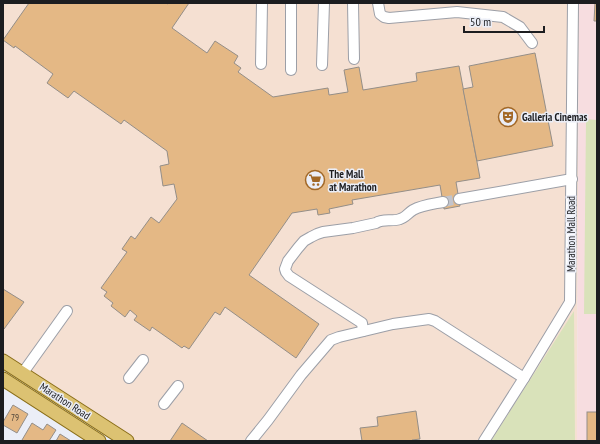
<svg xmlns="http://www.w3.org/2000/svg" width="600" height="444" font-family="'PT Sans Narrow',sans-serif">
<rect width="100%" height="100%" fill="#ebeef7"/>
<path fill="#f5e0d2" d="M3,3H579L577,441H133L3,357Z"/>
<path fill="#f7dde0" d="M579,3H597V441H577Z"/>
<g fill="#d9e2ba">
<path d="M586,119L597,120V314H584Z"/>
<path d="M574,311L575,441H491Z"/>
</g>
<g fill="#e4b885" stroke="#948e88">
<path d="M29,3H166L168,4V3H189L172,28L207,53L215,41L238,56L234,63L241,68L238,72L273,97L328,88L329,95L348,92L344,70L359,67L363,90L417,81L416,73L459,66L480,178L456,182L460,206L444,209L440,185L352,200L353,204L329,209L330,213L318,215L317,209L292,213L249,275L319,324L296,358L225,307L220,315L215,312L189,349L184,346L182,348L152,327L150,331L134,320L137,316L130,310L125,317L111,306L113,303L104,296L107,292L101,288L127,252L122,249L131,236L135,239L151,217L159,223L177,199L174,184L163,186L160,166L169,164L167,151L124,120L121,124L74,91L68,98L47,83L53,74L15,46L14,48L3,40Z"/>
<path d="M595,3H597V21H594Z"/>
<path d="M535,53L553,146L477,161L463,89L473,87L469,66Z"/>
<path d="M3,289L24,302L4,329L3,328Z"/>
<path d="M13,405L28,414L17,433L3,425V422Z"/>
<path d="M416,411L420,439L412,440V441H362L360,428L378,426L377,417Z"/>
<rect x="587" y="412" width="10" height="29"/>
<path d="M32,423L43,430L47,424L56,430L49,441H23L22,440Z"/>
<path d="M182,423L208,441H170Z"/>
<path d="M60,434L71,441H56Z"/>
</g>
<g fill="none" stroke-linecap="round" stroke-linejoin="round">
<path stroke="#c2c4cc" stroke-width="10" stroke-dasharray="10 5" stroke-linecap="butt" d="M443,202L459,199"/>
<defs>
<g id="minor">
<path d="M353,3L354,59"/>
<path d="M378,3L380,14L384,17L389,18L457,12L503,17L520,27L532,43"/>
<path d="M261,64L262,3"/>
<path d="M322,65L324,3"/>
<path d="M291,70V3"/>
<path d="M459,199L572,179"/>
<path d="M363,331L362,323L289,276L286,272L285,269L288,261L298,248L304,241L311,237L317,234L323,232L353,228L376,223C383,218 392,222 400,219C405,218 408,213 413,210C422,205 433,204 443,202"/>
<path d="M22,374L67,311"/>
<path d="M129,378L143,360"/>
<path d="M164,404L178,386"/>
<path d="M251,441L268,420L301,375L331,340L339,337L393,324L429,319L435,321L524,378"/>
<path d="M484,441L524,378L570,302L573,3"/>
</g>
<g id="major">
<path d="M3,361L127,441"/>
<path d="M3,379L99,441"/>
</g>
</defs>
<use href="#minor" stroke="#9c9fa7" stroke-width="12"/>
<use href="#major" stroke="#8a6e18" stroke-width="15"/>
<use href="#minor" stroke="#fff" stroke-width="10"/>
<use href="#major" stroke="#dcc272" stroke-width="13"/>
</g>
<defs>
<symbol id="theatre-ring" viewBox="-11 -11 22 22"><circle r="9.5" fill="#ebeef7" stroke="#a26827" stroke-width="1.5"/><path d="M-5-5.5Q0-4 5-5.5V0Q5 5 0 6Q-5 5-5 0ZM-3.3-2.5H-1v1.5H-3.3ZM1-2.5H3.3v1.5H1ZM-2.8 1Q0 5.5 2.8 1Z" fill="#a26827"/></symbol>
<symbol id="supermarket-ring" viewBox="-11 -11 22 22"><circle r="9.5" fill="#ebeef7" stroke="#a26827" stroke-width="1.5"/><path d="M-6-5.5h2.5l.6 2H6L4.5 2H-2.5L-4.4-4H-6ZM-1.5 3.2a1.3 1.3 0 1 0 .1 0ZM3 3.2a1.3 1.3 0 1 0 .1 0Z" fill="#a26827"/></symbol>
</defs>
<g fill-rule="evenodd">
<use href="#theatre-ring" x="497" y="106" width="22" height="22"/>
<use href="#supermarket-ring" x="304" y="169" width="22" height="22"/>
</g>
<g text-anchor="middle" stroke-width="3" stroke-linejoin="round" paint-order="stroke">
<g font-size="9" fill="#4e4439">
<text x="15" y="421">79</text>
</g>
<g font-size="11" font-weight="bold" fill="#1c1d20" stroke="#ebeef7" text-anchor="start">
<text x="522" y="121">Galleria Cinemas</text>
<text x="329" y="178">The Mall<tspan x="329" dy="13">at Marathon</tspan></text>
</g>
<g font-size="11" fill="#1c1d20" stroke="#ebeef7">
<text transform="translate(571 234) rotate(-90)" y="4">Marathon Mall Road</text>
<text transform="translate(65 401) rotate(33)" y="4">Marathon Road</text>
</g>
</g>
<rect width="600" height="444" fill="none" stroke="#1c1d20" stroke-width="8"/>
<path d="M464 26v6h80v-6" fill="none" stroke="#1c1d20" stroke-width="2"/>
<text x="470" y="26" font-size="12" fill="#1c1d20" stroke="#ebeef7" stroke-width="3" paint-order="stroke">50 m</text>
</svg>
